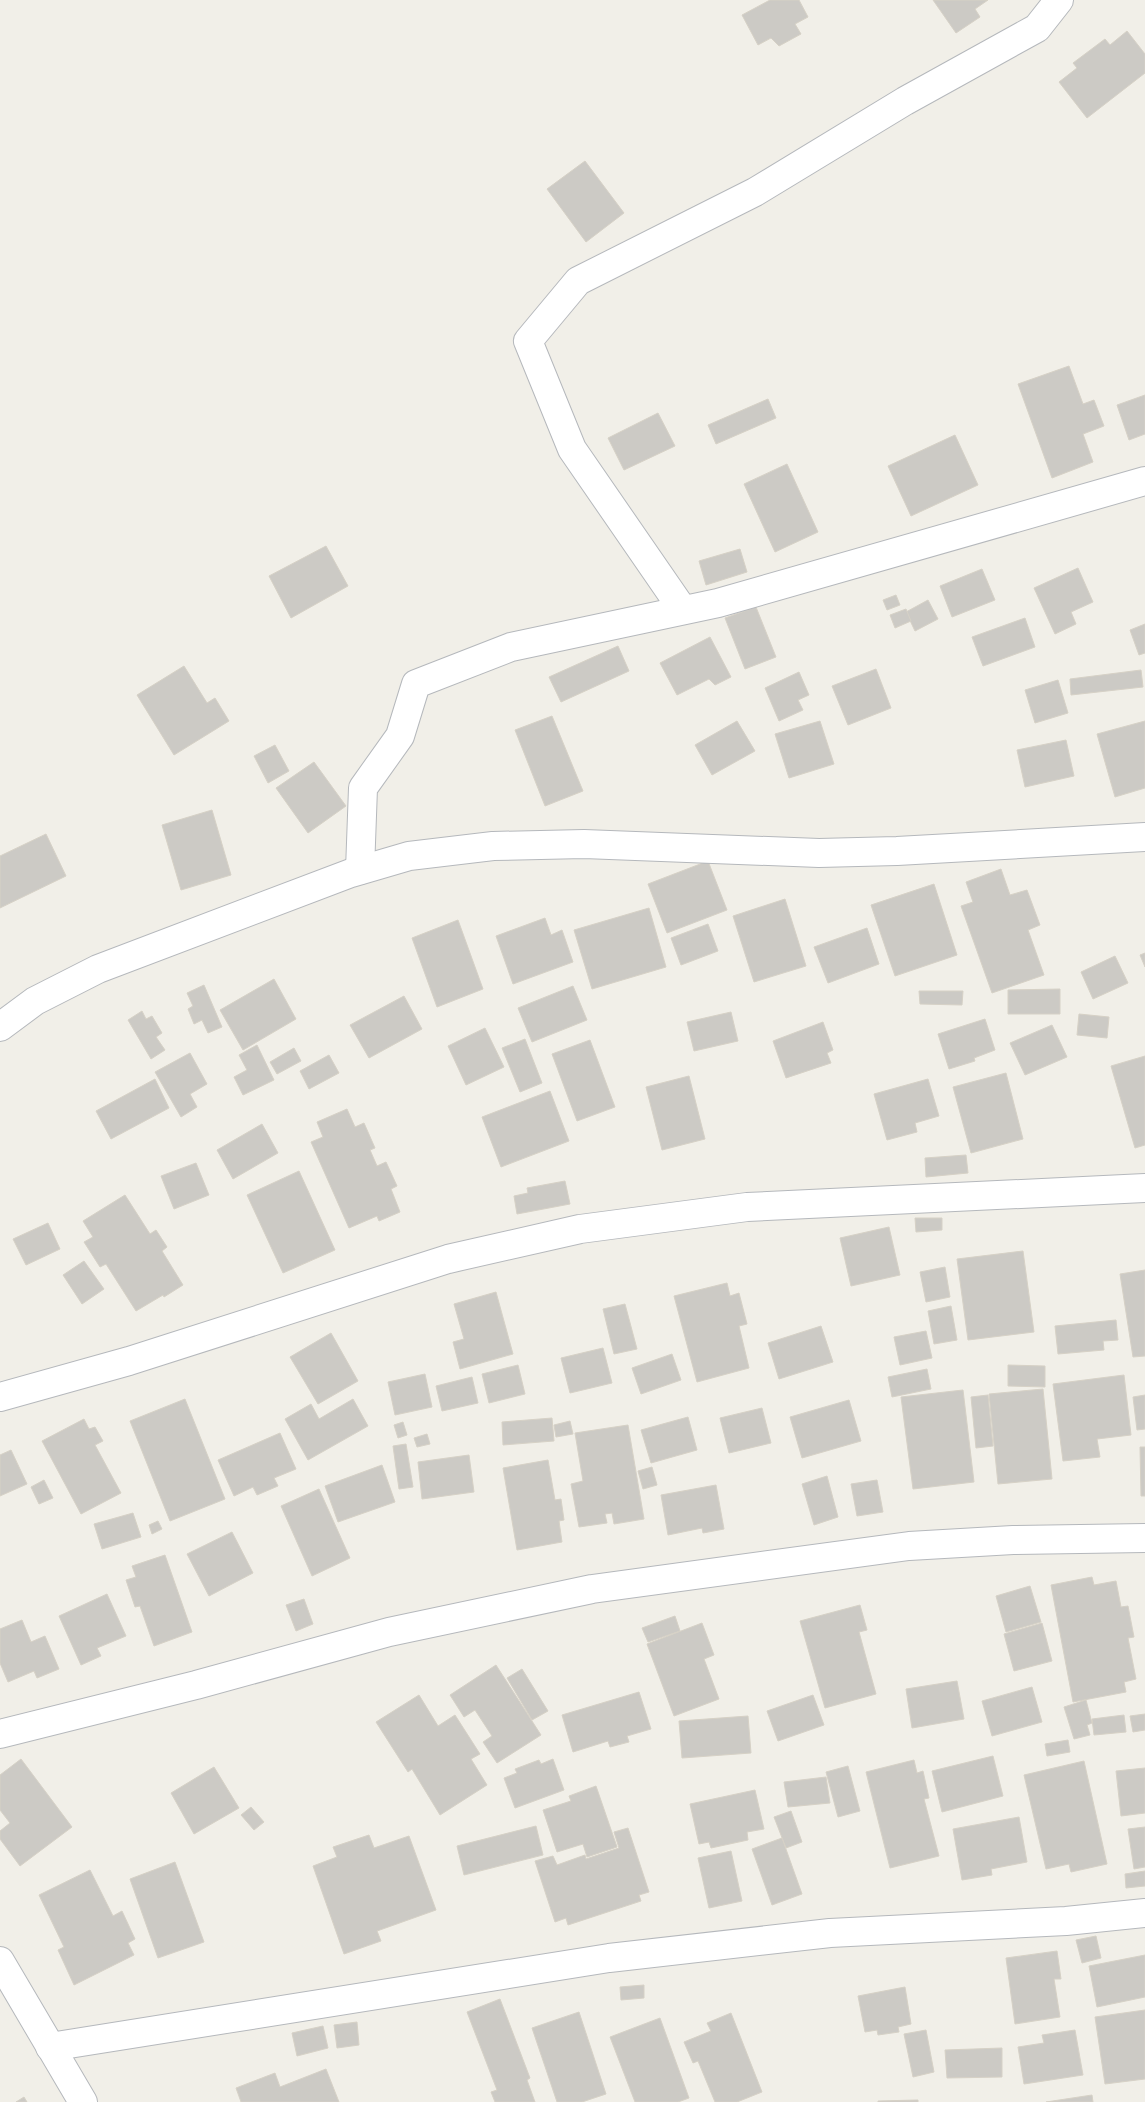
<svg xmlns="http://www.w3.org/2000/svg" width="1145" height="2102" font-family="Mulish,sans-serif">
<rect width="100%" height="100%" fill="#f1efe8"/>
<g fill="#cccac5" stroke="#d6d1c6">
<path d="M770,0H799L808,17L795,24L801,34L779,46L771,38L758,45L742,15Z"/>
<path d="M933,0H988L975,9L980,17L956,33Z"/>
<path d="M1127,31L1145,54V73L1087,118L1059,82L1077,68L1073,63L1105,39L1110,45Z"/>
<path d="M585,161L624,213L586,242L547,189Z"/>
<path d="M1069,366L1083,404L1094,400L1104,426L1083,434L1093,462L1052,478L1018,384Z"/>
<path d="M1145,395V434L1129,440L1117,405Z"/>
<path d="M768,399L776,418L716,444L708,425Z"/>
<path d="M658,413L675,446L624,470L608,438Z"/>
<path d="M955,435L978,485L911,516L888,466Z"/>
<path d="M787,464L818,532L775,552L744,484Z"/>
<path d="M326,546L348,586L291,618L269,576Z"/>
<path d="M740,549L747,572L706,585L699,561Z"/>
<path d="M1078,568L1093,602L1071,612L1076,624L1055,634L1034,588Z"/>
<path d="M982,569L995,600L952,617L940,586Z"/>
<path d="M896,595L900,605L887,610L883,600Z"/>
<path d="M928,600L938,619L915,631L906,612Z"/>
<path d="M756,607L776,657L745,669L725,618Z"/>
<path d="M906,609L911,621L895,628L890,615Z"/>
<path d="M1025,618L1035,647L983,666L972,637Z"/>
<path d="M1145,624V653L1139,655L1130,630Z"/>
<path d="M710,637L731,677L715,685L709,679L677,695L660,663Z"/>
<path d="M618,646L629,671L561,702L549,677Z"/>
<path d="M184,666L207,703L215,698L229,721L174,755L137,695Z"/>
<path d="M876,669L891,708L848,725L832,686Z"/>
<path d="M1141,670L1143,687L1071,695L1070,679Z"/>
<path d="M799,672L809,695L798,700L803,710L779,721L765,688Z"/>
<path d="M1058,680L1068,713L1035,723L1025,690Z"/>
<path d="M552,716L583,791L545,806L515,730Z"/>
<path d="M737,721L755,751L712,775L695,745Z"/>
<path d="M820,721L834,764L789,778L775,734Z"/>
<path d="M1145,721V788L1115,797L1097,734Z"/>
<path d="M1066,740L1074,776L1025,787L1017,750Z"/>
<path d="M275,745L289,771L268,783L254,756Z"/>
<path d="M314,762L346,806L308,833L276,788Z"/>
<path d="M212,810L231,875L181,890L162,825Z"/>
<path d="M46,834L66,876L0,908V856Z"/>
<path d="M708,861L727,910L667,933L648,884Z"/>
<path d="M1001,869L1010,895L1027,890L1040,925L1028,930L1044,975L992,993L961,906L973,902L966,882Z"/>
<path d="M934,884L957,955L895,976L871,905Z"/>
<path d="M785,899L806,966L754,982L733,916Z"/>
<path d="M649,908L666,967L592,989L574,930Z"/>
<path d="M545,918L551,935L562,930L573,962L513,984L496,936Z"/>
<path d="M458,920L483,989L437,1007L412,938Z"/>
<path d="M708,924L718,951L681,965L671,938Z"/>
<path d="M867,928L879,964L828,983L814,947Z"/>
<path d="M1145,953V967L1140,955Z"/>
<path d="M1115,956L1128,983L1093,999L1081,972Z"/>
<path d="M274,979L296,1019L243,1050L220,1010Z"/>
<path d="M204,985L222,1027L208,1033L202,1020L194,1024L188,1009L193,1006L187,993Z"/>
<path d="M573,986L587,1020L532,1042L518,1008Z"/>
<path d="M1060,989V1014H1008V990Z"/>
<path d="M919,991H963L962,1005L920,1004Z"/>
<path d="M404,996L422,1029L369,1058L350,1025Z"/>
<path d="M142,1011L146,1019L152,1016L162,1033L156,1037L165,1050L151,1059L128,1020Z"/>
<path d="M731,1012L738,1041L694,1051L687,1022Z"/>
<path d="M1079,1014L1109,1017L1107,1038L1077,1035Z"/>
<path d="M985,1019L995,1050L974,1058L975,1061L949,1069L938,1034Z"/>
<path d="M823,1022L833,1050L827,1053L831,1063L786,1078L773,1041Z"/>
<path d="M1052,1025L1067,1057L1025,1075L1010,1043Z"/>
<path d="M485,1028L504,1067L466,1085L448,1046Z"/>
<path d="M525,1039L542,1083L520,1092L502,1048Z"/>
<path d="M590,1040L615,1107L577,1121L552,1054Z"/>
<path d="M257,1045L274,1080L243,1095L234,1077L247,1070L239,1055Z"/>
<path d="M294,1048L301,1061L277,1074L270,1062Z"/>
<path d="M190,1053L207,1084L190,1094L197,1107L181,1117L155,1072Z"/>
<path d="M329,1055L339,1073L309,1089L300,1071Z"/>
<path d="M1145,1056V1145L1135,1148L1111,1066Z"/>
<path d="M1006,1073L1023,1139L971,1153L953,1087Z"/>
<path d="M689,1076L705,1139L662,1150L646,1087Z"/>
<path d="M155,1079L169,1108L111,1139L96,1111Z"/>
<path d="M928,1079L939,1116L915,1123L917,1132L887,1140L874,1094Z"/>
<path d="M550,1091L569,1141L501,1167L482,1117Z"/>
<path d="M347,1109L355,1127L364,1123L375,1148L370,1150L377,1166L386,1162L397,1186L391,1189L400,1212L379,1221L377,1216L349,1228L311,1142L323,1137L317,1122Z"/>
<path d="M262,1124L278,1153L233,1179L217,1150Z"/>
<path d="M966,1155L968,1173L926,1177L925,1158Z"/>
<path d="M196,1163L209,1195L174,1209L161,1176Z"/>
<path d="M299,1171L335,1250L283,1273L247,1195Z"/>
<path d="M565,1181L570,1204L517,1214L514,1196L528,1193L527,1188Z"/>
<path d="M125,1195L150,1234L156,1230L167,1247L162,1251L183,1285L164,1297L163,1295L136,1311L106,1264L100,1267L84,1242L93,1237L83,1221Z"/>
<path d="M915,1218H942V1230L916,1232Z"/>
<path d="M48,1223L60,1249L26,1265L13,1239Z"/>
<path d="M889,1227L900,1275L851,1286L840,1238Z"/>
<path d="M1023,1251L1034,1332L968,1340L957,1259Z"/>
<path d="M84,1261L104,1289L82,1304L63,1275Z"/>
<path d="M945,1267L950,1297L926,1302L920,1272Z"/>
<path d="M1145,1270V1356L1133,1357L1120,1274Z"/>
<path d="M727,1283L730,1296L739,1293L747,1324L739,1326L749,1368L697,1382L674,1296Z"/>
<path d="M496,1292L513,1354L460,1369L453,1342L464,1339L454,1304Z"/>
<path d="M625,1304L637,1349L614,1354L603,1309Z"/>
<path d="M951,1306L957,1340L934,1344L928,1311Z"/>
<path d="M1116,1320L1118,1340L1103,1341L1104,1350L1058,1354L1055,1326Z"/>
<path d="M821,1326L833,1362L779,1379L768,1343Z"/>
<path d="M926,1331L932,1358L900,1365L894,1337Z"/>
<path d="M331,1333L358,1381L318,1404L290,1357Z"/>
<path d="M603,1348L612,1383L570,1393L561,1358Z"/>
<path d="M672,1354L681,1380L641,1394L632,1368Z"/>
<path d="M518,1365L525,1394L489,1403L482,1374Z"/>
<path d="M1008,1365L1045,1366V1387L1008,1386Z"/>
<path d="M927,1369L931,1389L892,1397L888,1377Z"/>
<path d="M425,1374L432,1407L395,1415L388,1382Z"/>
<path d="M1124,1375L1131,1435L1097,1439L1100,1457L1063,1461L1053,1384Z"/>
<path d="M472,1377L478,1403L442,1411L436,1386Z"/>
<path d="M1043,1389L1052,1479L998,1484L989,1394Z"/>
<path d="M963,1390L974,1482L913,1489L901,1397Z"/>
<path d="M988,1395L993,1446L976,1448L971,1397Z"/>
<path d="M1145,1395V1429L1137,1430L1133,1397Z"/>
<path d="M185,1399L225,1499L170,1521L130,1421Z"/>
<path d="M353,1399L368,1426L308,1460L285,1419L311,1404L319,1419Z"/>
<path d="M849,1400L861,1441L802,1458L790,1417Z"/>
<path d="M762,1408L771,1443L729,1453L720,1418Z"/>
<path d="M688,1417L697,1450L651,1463L641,1430Z"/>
<path d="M552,1418L554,1441L503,1445L502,1422Z"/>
<path d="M84,1419L89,1429L95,1427L103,1441L95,1445L121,1493L81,1514L42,1441Z"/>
<path d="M570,1421L573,1434L556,1437L554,1425Z"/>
<path d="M403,1422L407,1435L398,1438L394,1425Z"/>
<path d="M628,1425L644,1519L614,1524L612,1513L605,1514L607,1523L579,1527L571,1484L583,1481L575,1433Z"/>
<path d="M280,1433L296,1469L274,1478L278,1486L257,1495L253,1487L234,1496L218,1460Z"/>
<path d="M427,1434L430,1444L417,1447L414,1438Z"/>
<path d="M406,1444L413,1487L399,1489L393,1446Z"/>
<path d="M1140,1447H1145V1496H1141Z"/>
<path d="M11,1450L27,1484L0,1496V1455Z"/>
<path d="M469,1455L474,1492L422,1499L418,1462Z"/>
<path d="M548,1460L555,1500L561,1499L564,1520L559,1521L562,1542L517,1550L503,1468Z"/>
<path d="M382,1465L395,1502L338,1522L325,1486Z"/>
<path d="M652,1467L657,1485L643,1489L638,1471Z"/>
<path d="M827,1476L838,1517L814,1525L802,1484Z"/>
<path d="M44,1480L53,1498L39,1504L31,1487Z"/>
<path d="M877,1480L883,1512L857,1516L851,1484Z"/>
<path d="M716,1485L724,1529L703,1533L702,1528L668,1535L661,1495Z"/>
<path d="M319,1489L350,1558L312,1576L281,1506Z"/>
<path d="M133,1513L141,1537L102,1549L94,1524Z"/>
<path d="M158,1521L162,1529L152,1534L149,1525Z"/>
<path d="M232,1532L253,1573L209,1596L187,1554Z"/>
<path d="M165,1555L192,1632L154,1646L140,1606L135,1607L126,1580L136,1577L132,1566Z"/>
<path d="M1092,1577L1094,1585L1116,1581L1121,1607L1128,1606L1134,1637L1128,1638L1136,1679L1124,1682L1126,1692L1073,1702L1051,1585Z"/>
<path d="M1030,1586L1041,1622L1006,1632L996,1596Z"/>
<path d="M107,1594L126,1636L97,1648L101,1656L81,1665L59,1616Z"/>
<path d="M304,1599L313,1624L296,1631L286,1605Z"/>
<path d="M860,1605L867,1630L859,1632L876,1694L825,1708L800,1621Z"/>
<path d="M675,1616L680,1631L648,1642L642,1628Z"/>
<path d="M22,1620L31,1642L45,1636L59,1669L37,1678L34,1671L8,1682L0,1663V1629Z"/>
<path d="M702,1623L714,1655L704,1659L719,1699L674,1716L647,1644Z"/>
<path d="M1042,1623L1052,1661L1014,1671L1004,1634Z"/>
<path d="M496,1665L541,1735L497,1763L483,1742L492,1736L475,1710L464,1717L450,1695Z"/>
<path d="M522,1669L548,1711L532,1720L507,1678Z"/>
<path d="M957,1681L964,1719L912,1728L906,1689Z"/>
<path d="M1032,1687L1042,1722L992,1736L982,1701Z"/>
<path d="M639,1692L651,1729L627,1736L629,1742L610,1747L608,1741L573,1752L562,1715Z"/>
<path d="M419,1695L438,1726L455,1715L480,1754L471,1759L487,1785L440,1815L412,1769L408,1772L376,1722Z"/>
<path d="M813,1695L824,1725L778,1741L767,1711Z"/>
<path d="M1086,1700L1092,1723L1087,1725L1090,1735L1074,1739L1064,1707Z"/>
<path d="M1145,1714V1730L1133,1732L1130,1716Z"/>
<path d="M1124,1715L1126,1732L1094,1735L1092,1719Z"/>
<path d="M748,1716L751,1753L682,1758L679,1721Z"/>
<path d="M1068,1740L1070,1752L1047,1756L1045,1744Z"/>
<path d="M993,1756L1003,1796L942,1812L932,1771Z"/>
<path d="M21,1759L72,1827L20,1866L0,1839V1831L10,1823L0,1810V1775Z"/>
<path d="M553,1759L564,1790L515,1808L504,1778L517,1773L515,1769L539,1760L541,1764Z"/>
<path d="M914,1760L917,1773L923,1771L929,1798L924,1799L939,1856L890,1868L866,1772Z"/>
<path d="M1084,1761L1107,1864L1071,1872L1069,1864L1046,1869L1024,1775Z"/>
<path d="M848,1766L860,1811L838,1817L826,1772Z"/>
<path d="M214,1767L239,1808L194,1834L171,1793Z"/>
<path d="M1145,1768V1813L1121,1816L1116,1771Z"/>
<path d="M826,1777L830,1803L788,1807L784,1782Z"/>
<path d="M596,1786L617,1847L587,1857L583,1844L557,1852L543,1810L571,1801L569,1796Z"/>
<path d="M755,1790L764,1829L747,1832L748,1840L711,1848L709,1842L699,1844L690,1804Z"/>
<path d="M251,1807L264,1822L254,1830L241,1815Z"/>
<path d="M791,1811L802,1842L786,1848L774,1817Z"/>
<path d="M1019,1817L1027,1862L991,1869L992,1875L962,1880L953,1829Z"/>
<path d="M536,1826L543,1855L464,1875L457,1846Z"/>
<path d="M1145,1827V1867L1134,1869L1128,1829Z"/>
<path d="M628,1828L649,1892L639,1895L641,1901L568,1925L566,1918L555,1922L535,1861L553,1856L557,1865L585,1855L586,1859L619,1848L614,1832Z"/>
<path d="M369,1835L374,1848L409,1836L436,1910L377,1931L381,1941L344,1954L313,1866L337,1857L333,1847Z"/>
<path d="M782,1838L802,1894L772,1905L752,1849Z"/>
<path d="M731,1851L742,1901L709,1908L698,1858Z"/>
<path d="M175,1862L204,1942L158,1958L130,1879Z"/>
<path d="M90,1870L113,1916L122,1911L135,1939L128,1943L134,1955L74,1985L58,1950L64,1947L39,1895Z"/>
<path d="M1145,1871V1886L1126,1888L1125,1874Z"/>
<path d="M1096,1936L1101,1958L1082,1963L1076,1940Z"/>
<path d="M1057,1951L1061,1979H1054L1060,2017L1015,2024L1006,1958Z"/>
<path d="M1145,1955V1997L1097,2007L1089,1966Z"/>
<path d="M644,1985V1998L621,2000L620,1987Z"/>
<path d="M905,1987L911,2024L898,2027L899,2032L878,2035L877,2030L865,2032L858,1996Z"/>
<path d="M500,1999L530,2078L527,2080L535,2102H495L491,2092L497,2090L467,2012Z"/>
<path d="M1145,2010V2079L1105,2084L1095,2017Z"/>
<path d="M579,2012L606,2094L582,2102H557L532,2028Z"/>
<path d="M731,2013L762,2092L737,2102H715L698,2061L693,2063L684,2042L711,2031L707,2023Z"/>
<path d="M660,2018L689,2098L678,2102H635L610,2037Z"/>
<path d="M357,2022L359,2045L337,2048L334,2025Z"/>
<path d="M323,2026L328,2048L297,2056L292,2033Z"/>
<path d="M926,2030L934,2072L913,2077L904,2034Z"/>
<path d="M1075,2030L1083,2075L1024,2084L1018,2047L1044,2043L1042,2035Z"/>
<path d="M1002,2048V2077L947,2078L945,2050Z"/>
<path d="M326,2069L339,2102H241L236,2088L275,2073L280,2087Z"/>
<path d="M1092,2095L1093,2102H1046Z"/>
<path d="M24,2097L27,2102H16Z"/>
<path d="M918,2100V2102H878V2101Z"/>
</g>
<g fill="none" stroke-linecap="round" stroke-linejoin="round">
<defs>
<g id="minor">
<path d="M683,610L572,449L528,341L578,281L755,192L905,101L1037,28L1059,0"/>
<path d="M360,870L363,788L400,736L416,684L511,647L718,603L1145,481"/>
<path d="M0,1027L35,1001L98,969L351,873L409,856L493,846L584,844L819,853L897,851L1145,837"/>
<path d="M0,1397L129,1361L448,1259L580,1229L747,1207L1145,1188"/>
<path d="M0,1734L196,1685L389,1632L592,1589L909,1546L1013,1540L1145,1538"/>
<path d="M0,1961L83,2102"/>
<path d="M50,2047L609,1958L830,1933L1066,1921L1145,1913"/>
</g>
</defs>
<use href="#minor" stroke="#b5b8bc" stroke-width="30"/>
<use href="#minor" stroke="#fff" stroke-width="28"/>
</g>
</svg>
